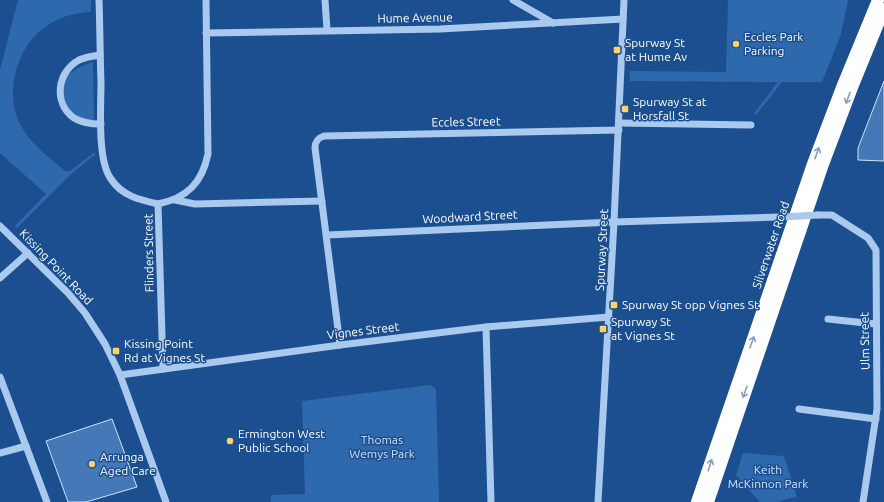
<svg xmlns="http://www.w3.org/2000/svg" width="884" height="502" font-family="Ubuntu,sans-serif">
<rect width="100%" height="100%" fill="#1b4f8f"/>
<g fill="#2e69ad">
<path d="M18,0H91V12C75,13 61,16 48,25C19,44 6,84 17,117C26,141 47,155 65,171H70L95,152V156H93L70,175L17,228L15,226L46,194L0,153V70Z"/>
<path d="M728,0H848L841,34L822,82H782L756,115L754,113L770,93L777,82L630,81V71L726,72Z"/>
<path d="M93,62L94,120C91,120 87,120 84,119C66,114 57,92 68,76C73,69 84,65 93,62Z"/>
<path d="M431,385L436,389L439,502H271V495L305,494L302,401Z"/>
<path d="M743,453L784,456L797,497L786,499L779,502H760L736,475Z"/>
</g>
<g fill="#4478b7" stroke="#cfe3fa">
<path d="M884,81V161L858,160V148Z"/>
<path d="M112,419L137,487L86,502H68L46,441Z"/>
</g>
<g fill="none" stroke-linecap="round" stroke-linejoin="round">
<g stroke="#a9c9ee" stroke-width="7">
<path d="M99,0C100,28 100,55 101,83C101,106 97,161 111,179C122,196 140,200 158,204L163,369"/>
<path d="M325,0L327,30"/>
<path d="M513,0L553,23"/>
<path d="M206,33L440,29L623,19"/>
<path d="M100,55C93,56 85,57 79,60C57,72 53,103 74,118C82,123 92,124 101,124"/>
<path d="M619,123L751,125"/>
<path d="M175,200L195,204L322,201"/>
<path d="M158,204C187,198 202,183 208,154L206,0"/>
<path d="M818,215H832L868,238L876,250L877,409L863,502"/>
<path d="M0,226L68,293L85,313L105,344L120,375L166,502"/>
<path d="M327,235L614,222L782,217"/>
<path d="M0,278L28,253"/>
<path d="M828,319L875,324"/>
<path d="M486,327L491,502"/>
<path d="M340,345L315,148C315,141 318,138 324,136L619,130"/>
<path d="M120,375L340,345L486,327L609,317"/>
<path d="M0,377L47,502"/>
<path d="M799,409L876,419"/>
<path d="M0,453L26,446"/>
<path d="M598,502L614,222L624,0"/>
</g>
<g stroke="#fff" stroke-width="12">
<path d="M697,502L813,164L843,85L878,0"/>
<path d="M708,502L822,167L853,85L884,9"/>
</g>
<path stroke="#a9c9ee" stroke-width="7" d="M782,217L818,215"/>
</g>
<defs><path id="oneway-shaft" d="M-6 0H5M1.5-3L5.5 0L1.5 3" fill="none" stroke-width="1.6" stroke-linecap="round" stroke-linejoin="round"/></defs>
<g stroke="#829ec1">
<use href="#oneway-shaft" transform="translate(848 98) rotate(110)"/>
<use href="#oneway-shaft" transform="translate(817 153) rotate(-70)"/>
<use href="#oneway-shaft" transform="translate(752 342) rotate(-70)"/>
<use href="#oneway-shaft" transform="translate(745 392) rotate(109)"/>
<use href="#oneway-shaft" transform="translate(710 465) rotate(-72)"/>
</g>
<g fill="#ffd166" stroke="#1b4f8f" stroke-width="1.5">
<circle cx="736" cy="44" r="4"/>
<rect x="613" y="46" width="8" height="8" rx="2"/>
<rect x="621" y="105" width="8" height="8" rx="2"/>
<rect x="610" y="301" width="8" height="8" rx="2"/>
<rect x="599" y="325" width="8" height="8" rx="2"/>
<rect x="112" y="347" width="8" height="8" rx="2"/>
<circle cx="230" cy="441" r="4"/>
<circle cx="92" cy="464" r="4"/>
</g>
<g text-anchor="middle" stroke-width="3" stroke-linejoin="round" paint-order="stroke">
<g font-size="12" fill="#fff" stroke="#1b4f8f">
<text transform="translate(415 18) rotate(-1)" y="4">Hume Avenue</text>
<text transform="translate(466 122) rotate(-1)" y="4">Eccles Street</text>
<text transform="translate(470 217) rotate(-3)" y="4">Woodward Street</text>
<text transform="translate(771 245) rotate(-71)" y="4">Silverwater Road</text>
<text transform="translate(602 250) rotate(-87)" y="4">Spurway Street</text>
<text transform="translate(149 253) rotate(-91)" y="4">Flinders Street</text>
<text transform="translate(56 267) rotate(46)" y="4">Kissing Point Road</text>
<text transform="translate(363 331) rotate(-7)" y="4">Vignes Street</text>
<text transform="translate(865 341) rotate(-91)" y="4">Ulm Street</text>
</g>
<g font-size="12" fill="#fff" stroke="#1b4f8f" text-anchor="start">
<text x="744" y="41">Eccles Park<tspan x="744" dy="14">Parking</tspan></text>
<text x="625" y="47">Spurway St<tspan x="625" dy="14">at Hume Av</tspan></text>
<text x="633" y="106">Spurway St at<tspan x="633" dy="14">Horsfall St</tspan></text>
<text x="622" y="309">Spurway St opp Vignes St</text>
<text x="611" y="326">Spurway St<tspan x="611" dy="14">at Vignes St</tspan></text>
<text x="124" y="348">Kissing Point<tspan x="124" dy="14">Rd at Vignes St</tspan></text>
<text x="238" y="438">Ermington West<tspan x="238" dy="14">Public School</tspan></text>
<text x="100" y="461">Arrunga<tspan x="100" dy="14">Aged Care</tspan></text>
</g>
<g font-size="12" fill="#cfe3fa" stroke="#1b4f8f">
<text x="382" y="444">Thomas<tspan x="382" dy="14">Wemys Park</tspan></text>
<text x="768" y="474">Keith<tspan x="768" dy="14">McKinnon Park</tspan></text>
</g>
</g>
</svg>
